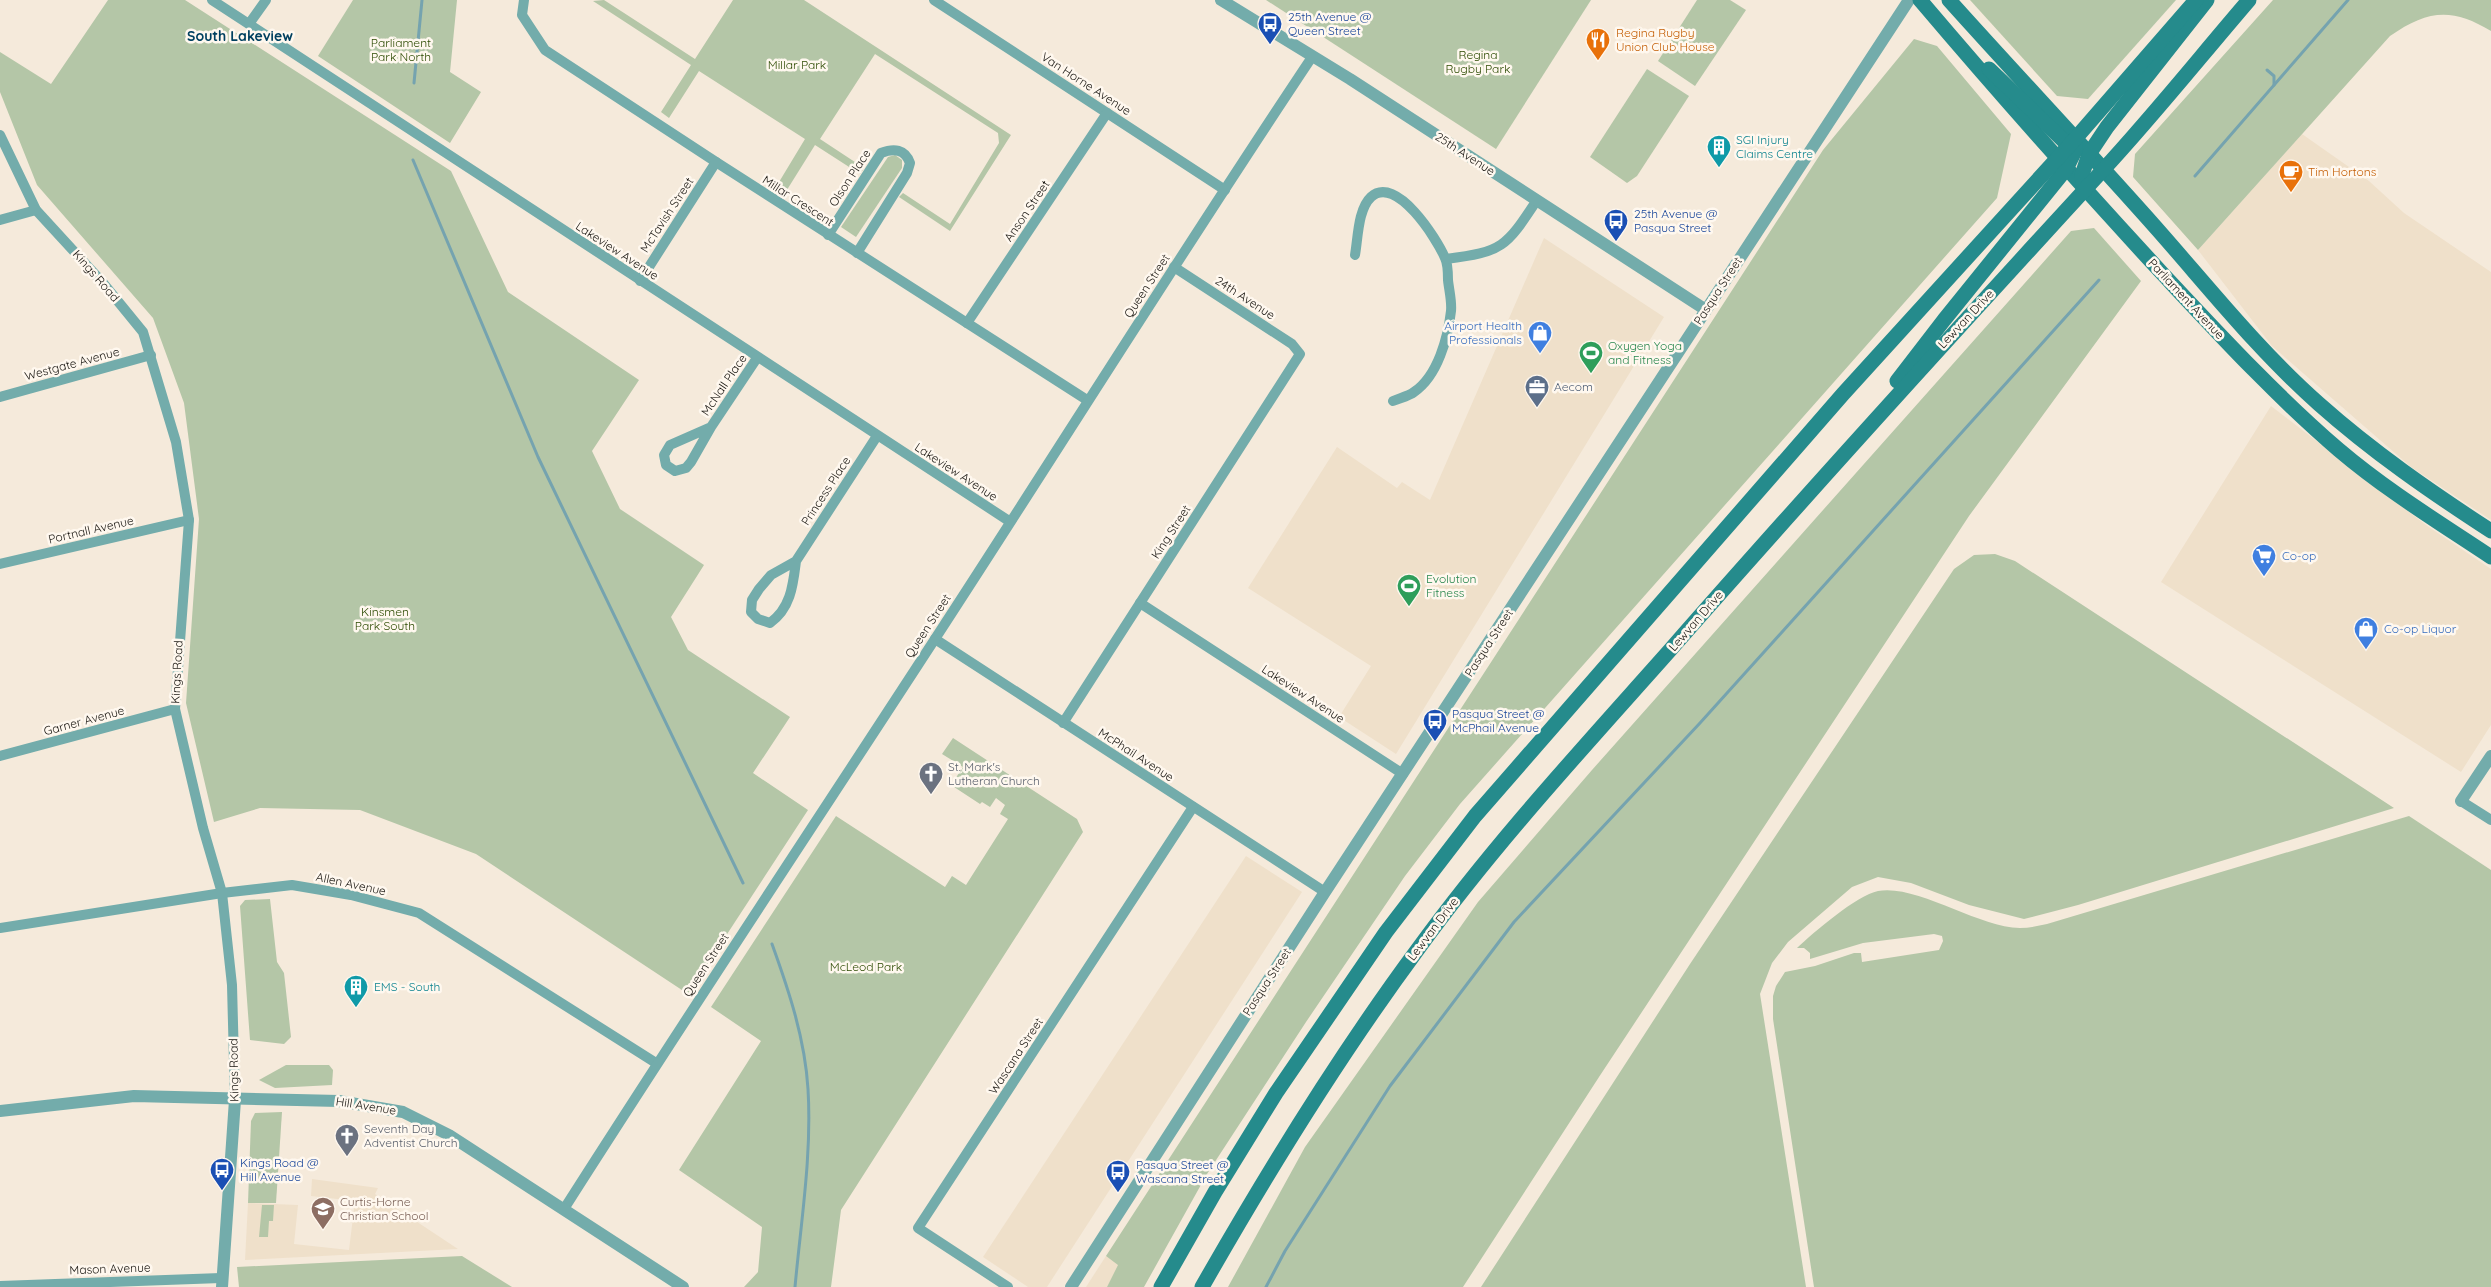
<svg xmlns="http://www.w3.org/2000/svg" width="2491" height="1287" font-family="Quicksand,sans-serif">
<rect width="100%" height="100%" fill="#f5eadb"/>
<g fill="#efe0ca">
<path d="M2302,134L2369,181L2404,213L2491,272V520L2411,467L2272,346L2198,250Z"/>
<path d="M1544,238L1664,317L1396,754L1339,717L1371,666L1248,588L1337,447L1397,488L1402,482L1430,500Z"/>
<path d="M2271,406L2426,525L2491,569V725L2461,772L2161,582Z"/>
<path d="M1246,856L1302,892L1047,1287H1028L983,1257Z"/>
<path d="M312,1179L378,1188L375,1194L458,1249L245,1260L248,1203L298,1205L294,1244L349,1250L355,1201L311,1196Z"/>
<path d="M1106,1256L1119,1265L1107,1287H1086Z"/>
</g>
<g fill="#b4c6a7">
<path d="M108,0H185L451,171L508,292L639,380L592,451L620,509L704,565L671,617L688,650L790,717L753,773L808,810L688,994L476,854L360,810L260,808L214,822L186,703L199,519L184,403L153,318L37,185L0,92V52L51,84Z"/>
<path d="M353,0H457L450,72L481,92L450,143L318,56Z"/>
<path d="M604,0L695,59L733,0H804L1011,135L950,231L899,197L903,193L950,224L999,143L998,133L875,54L820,139L864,168L860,174L815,145L785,193L776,187L805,139L699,71L669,118L661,112L691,65L593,1Z"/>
<path d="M1266,0H1591L1496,149Z"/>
<path d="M1697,0H1730L1746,10L1695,86L1658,61Z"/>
<path d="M1970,0H2176L2088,99L2057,96Z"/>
<path d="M2273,0H2491V31C2452,7 2427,10 2390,36L2198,250L2133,177L2135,154Z"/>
<path d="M1914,39L1937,46L2011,134L1997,198L1460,804L1405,876L1306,1022L1207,1174L1144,1287H1107L1118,1265L1106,1256L1823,150Z"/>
<path d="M1647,69L1689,96L1637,176L1627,183L1590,157Z"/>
<path d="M895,155L902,160V168L856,237L841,227L888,157Z"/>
<path d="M2094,228L2141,281L1969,516L1599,1077L1463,1287H1228L1305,1147L1478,902L1592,770L2071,231Z"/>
<path d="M1995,554L2015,561L2394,808L2078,905L2024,919L1969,905L1911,883L1878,877L1852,887L1788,942L1772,963L1760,994L1806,1287H1481L1690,964L1954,569L1974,555Z"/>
<path d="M953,738L1077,819L1083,832L841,1210L831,1287H744L758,1272L762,1227L679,1170L761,1041L711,1007L836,816L945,887L952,876L966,885L1008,819L1000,814L1005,805L996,798L990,807L982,802L980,804L951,785L963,767L942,754Z"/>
<path d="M2409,816L2491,870V1287H1814L1773,1019V996L1776,986L1785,972L1815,966L1854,953H1861L1862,962L1939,950L1943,941L1942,936L1934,934L1863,943L1810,959V953L1804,948H1797C1813,933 1857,895 1878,891C1917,884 1977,927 2020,928C2029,928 2038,926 2047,924Z"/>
<path d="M270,899L277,962L284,973L291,1037L284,1044L250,1040L240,906L245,900Z"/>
<path d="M286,1065H329L333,1070L332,1085L275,1088L259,1080Z"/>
<path d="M282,1112L276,1203H248L251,1121L255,1113Z"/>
<path d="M262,1205H274L273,1221H269L268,1237H259Z"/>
<path d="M462,1256L512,1287H239L237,1267Z"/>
</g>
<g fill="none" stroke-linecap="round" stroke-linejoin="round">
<g stroke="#75a3af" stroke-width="3">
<path d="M2267,70L2274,76V85"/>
<path d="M414,83L422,0"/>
<path d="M413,160L538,457L743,883"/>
<path d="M2195,176L2348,0"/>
<path d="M772,944C789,991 805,1039 808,1089C812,1155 801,1221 795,1287"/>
<path d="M1266,1287L1285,1251L1390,1086L1514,922L1700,723L2099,280"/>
</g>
<g stroke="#73acab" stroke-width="10">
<path d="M212,0L1009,521"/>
<path d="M524,0L522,15L545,50L716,162L1087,400"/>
<path d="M934,0L1225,190"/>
<path d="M249,24L266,0"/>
<path d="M0,135L36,210L103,283L143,332L176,442L189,520L175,709L203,828L222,893L232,985L235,1100"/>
<path d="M0,220L36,210"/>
<path d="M828,235L881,153C894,148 905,149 910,163L907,173L857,253"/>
<path d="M1355,255C1358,238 1358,209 1371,197C1396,174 1437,239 1445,258C1448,264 1448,273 1448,280C1449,290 1452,301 1451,311C1448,337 1438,376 1414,392C1409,396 1400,398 1393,401"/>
<path d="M1446,259C1503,252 1506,247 1537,200"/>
<path d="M640,281L716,162"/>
<path d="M967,323L1107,113"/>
<path d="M0,397L151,355"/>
<path d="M711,427L670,445L664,455L666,465L675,471L686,468L691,462L711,427L757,358"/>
<path d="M796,561C793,585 791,608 770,623L758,619L751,612L752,600L759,589L771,575L796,561L877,436"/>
<path d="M0,564L189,520"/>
<path d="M1140,603L1403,774"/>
<path d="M935,639L1325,892"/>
<path d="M1063,723L1300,354L1292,344L1174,267"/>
<path d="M0,756L175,709"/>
<path d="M2461,801L2491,820"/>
<path d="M0,928L222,893L292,885L351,895L419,913L656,1063"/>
<path d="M564,1209C685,1019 810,831 933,642C1060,447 1183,250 1312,57"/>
<path d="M0,1286L221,1278"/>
<path d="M1008,1287L918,1228L1193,807"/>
</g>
<g stroke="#73acab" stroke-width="12">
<path d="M1221,0L1350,79L1706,310"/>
<path d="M2461,801L2491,756"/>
<path d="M0,1111L134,1096L339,1101L403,1112L449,1135L683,1287"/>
<path d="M222,1287L235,1100"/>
<path d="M1071,1287L1325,892L1909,0"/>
</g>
<g stroke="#258b8c" stroke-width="15">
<path d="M1920,0C1998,92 2078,182 2160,271C2218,333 2275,395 2339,450C2386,490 2440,523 2491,557"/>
<path d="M1949,0C2018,77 2089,152 2158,230C2210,289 2260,352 2319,404C2373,452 2431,492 2491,531"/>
<path d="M1989,69L2064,141"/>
<path d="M2085,190L2082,175L2089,154L2107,127L2207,0"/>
<path d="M1897,381L1944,320L2066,169L2075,151V139"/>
<path d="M1161,1287L1215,1192L1276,1093L1386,932L1475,816L1843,394L2075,139L2196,0"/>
<path d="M1202,1287C1268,1171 1338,1057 1418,949C1495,843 1584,747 1671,649C1812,488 1957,329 2102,171C2153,116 2200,57 2249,0"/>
</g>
</g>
<defs>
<symbol id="bus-pin" viewBox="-11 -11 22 30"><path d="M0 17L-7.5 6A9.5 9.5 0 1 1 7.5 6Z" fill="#1a4fb4" stroke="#fff8ef"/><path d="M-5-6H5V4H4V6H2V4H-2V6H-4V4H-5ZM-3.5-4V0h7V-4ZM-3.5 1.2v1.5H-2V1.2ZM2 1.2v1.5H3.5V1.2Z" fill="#fff"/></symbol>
<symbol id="restaurant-pin" viewBox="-11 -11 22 30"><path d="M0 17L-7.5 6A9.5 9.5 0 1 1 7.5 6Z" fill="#e8710a" stroke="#fff8ef"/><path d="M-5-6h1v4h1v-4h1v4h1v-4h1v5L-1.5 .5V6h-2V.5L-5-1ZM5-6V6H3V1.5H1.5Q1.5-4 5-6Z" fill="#fff"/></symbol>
<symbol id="building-pin" viewBox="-11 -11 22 30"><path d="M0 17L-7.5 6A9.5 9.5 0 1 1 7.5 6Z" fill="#0f9aa8" stroke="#fff8ef"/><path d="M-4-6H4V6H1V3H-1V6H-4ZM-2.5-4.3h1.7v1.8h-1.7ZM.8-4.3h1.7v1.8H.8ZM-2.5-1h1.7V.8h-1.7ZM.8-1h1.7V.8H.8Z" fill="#fff"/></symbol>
<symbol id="cafe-pin" viewBox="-11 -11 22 30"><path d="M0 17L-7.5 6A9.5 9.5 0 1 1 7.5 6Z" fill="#e8710a" stroke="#fff8ef"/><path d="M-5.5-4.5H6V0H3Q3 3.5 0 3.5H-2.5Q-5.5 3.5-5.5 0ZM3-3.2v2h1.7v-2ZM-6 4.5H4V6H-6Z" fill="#fff"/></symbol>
<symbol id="shop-pin" viewBox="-11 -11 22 30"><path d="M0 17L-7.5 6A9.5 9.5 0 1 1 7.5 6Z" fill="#3f7fe0" stroke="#fff8ef"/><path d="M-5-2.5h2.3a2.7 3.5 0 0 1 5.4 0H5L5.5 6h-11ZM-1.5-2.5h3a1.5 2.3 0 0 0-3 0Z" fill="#fff"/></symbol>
<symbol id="stadium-pin" viewBox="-11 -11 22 30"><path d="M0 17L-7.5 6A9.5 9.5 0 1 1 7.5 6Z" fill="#2e9e5b" stroke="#fff8ef"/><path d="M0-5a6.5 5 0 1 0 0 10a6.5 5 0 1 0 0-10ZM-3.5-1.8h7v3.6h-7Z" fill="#fff"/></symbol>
<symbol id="office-pin" viewBox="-11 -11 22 30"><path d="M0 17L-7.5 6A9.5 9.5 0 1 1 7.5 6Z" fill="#5c6f8a" stroke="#fff8ef"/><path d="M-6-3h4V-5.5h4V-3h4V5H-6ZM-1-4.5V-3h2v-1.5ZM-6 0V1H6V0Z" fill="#fff"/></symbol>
<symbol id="supermarket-pin" viewBox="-11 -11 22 30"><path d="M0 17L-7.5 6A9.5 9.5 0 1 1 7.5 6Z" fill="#3f7fe0" stroke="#fff8ef"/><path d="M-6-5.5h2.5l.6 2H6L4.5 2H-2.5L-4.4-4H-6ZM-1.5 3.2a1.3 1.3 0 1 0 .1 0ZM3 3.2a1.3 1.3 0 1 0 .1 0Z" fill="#fff"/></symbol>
<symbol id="church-pin" viewBox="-11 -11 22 30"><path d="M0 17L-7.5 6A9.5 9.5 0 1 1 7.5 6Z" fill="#6b7280" stroke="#fff8ef"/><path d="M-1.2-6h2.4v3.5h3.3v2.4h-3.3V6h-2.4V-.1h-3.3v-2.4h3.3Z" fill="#fff"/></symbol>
<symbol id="school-pin" viewBox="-11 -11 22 30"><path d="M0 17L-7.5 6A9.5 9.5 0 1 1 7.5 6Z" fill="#8d6e63" stroke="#fff8ef"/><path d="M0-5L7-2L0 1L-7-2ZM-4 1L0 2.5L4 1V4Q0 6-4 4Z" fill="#fff"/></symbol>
</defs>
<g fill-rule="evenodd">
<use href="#bus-pin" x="1256" y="10" width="28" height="38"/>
<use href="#restaurant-pin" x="1584" y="26" width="28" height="38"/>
<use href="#building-pin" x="1705" y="133" width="28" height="38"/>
<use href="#cafe-pin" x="2277" y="158" width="28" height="38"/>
<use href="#bus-pin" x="1602" y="207" width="28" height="38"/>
<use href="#shop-pin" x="1526" y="319" width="28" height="38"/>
<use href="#stadium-pin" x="1577" y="339" width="28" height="38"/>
<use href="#office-pin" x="1523" y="373" width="28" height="38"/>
<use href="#supermarket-pin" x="2250" y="542" width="28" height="38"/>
<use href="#stadium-pin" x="1395" y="572" width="28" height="38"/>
<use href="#shop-pin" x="2352" y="615" width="28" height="38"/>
<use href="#bus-pin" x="1421" y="707" width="28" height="38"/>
<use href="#church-pin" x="917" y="760" width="28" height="38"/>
<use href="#building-pin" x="342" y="973" width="28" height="38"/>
<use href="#church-pin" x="333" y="1122" width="28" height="38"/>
<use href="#bus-pin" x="208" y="1156" width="28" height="38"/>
<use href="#bus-pin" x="1104" y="1158" width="28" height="38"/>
<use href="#school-pin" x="309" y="1195" width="28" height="38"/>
</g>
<g text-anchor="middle" stroke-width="5" stroke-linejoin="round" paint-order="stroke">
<g font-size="12" fill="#164399" stroke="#fff8ef" text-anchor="start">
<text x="1288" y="21">25th Avenue @<tspan x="1288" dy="14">Queen Street</tspan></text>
<text x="1634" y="218">25th Avenue @<tspan x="1634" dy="14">Pasqua Street</tspan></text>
<text x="1452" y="718">Pasqua Street @<tspan x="1452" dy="14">McPhail Avenue</tspan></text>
<text x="240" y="1167">Kings Road @<tspan x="240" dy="14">Hill Avenue</tspan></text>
<text x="1136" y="1169">Pasqua Street @<tspan x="1136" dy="14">Wascana Street</tspan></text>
</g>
<g font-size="12" fill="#c56008" stroke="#fff8ef" text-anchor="start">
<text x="1616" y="37">Regina Rugby<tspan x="1616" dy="14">Union Club House</tspan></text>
<text x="2308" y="176">Tim Hortons</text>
</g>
<g font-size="12" fill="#2b4a00" stroke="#fff8ef">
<text x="401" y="47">Parliament<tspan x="401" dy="14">Park North</tspan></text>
<text x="1478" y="59">Regina<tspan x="1478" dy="14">Rugby Park</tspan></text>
<text x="797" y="69">Millar Park</text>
<text x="385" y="616">Kinsmen<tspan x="385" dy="14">Park South</tspan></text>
<text x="866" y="971">McLeod Park</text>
</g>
<g font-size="12" fill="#191611" stroke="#fff8ef">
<text transform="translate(1086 84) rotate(33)" y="4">Van Horne Avenue</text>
<text transform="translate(1465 154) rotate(33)" y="4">25th Avenue</text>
<text transform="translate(850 178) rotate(-57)" y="4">Olson Place</text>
<text transform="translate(798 201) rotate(33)" y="4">Millar Crescent</text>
<text transform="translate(1027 211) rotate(-56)" y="4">Anson Street</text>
<text transform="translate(667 215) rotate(-57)" y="4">McTavish Street</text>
<text transform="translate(617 251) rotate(33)" y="4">Lakeview Avenue</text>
<text transform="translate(96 276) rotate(49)" y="4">Kings Road</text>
<text transform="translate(1147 286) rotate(-57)" y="4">Queen Street</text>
<text transform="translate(1718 291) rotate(-57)" y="4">Pasqua Street</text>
<text transform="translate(1245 298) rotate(33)" y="4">24th Avenue</text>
<text transform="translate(2186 299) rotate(47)" y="4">Parliament Avenue</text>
<text transform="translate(1966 319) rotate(-47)" y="4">Lewvan Drive</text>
<text transform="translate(72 364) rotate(-15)" y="4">Westgate Avenue</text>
<text transform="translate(724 385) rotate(-56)" y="4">McNall Place</text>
<text transform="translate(956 472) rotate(33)" y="4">Lakeview Avenue</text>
<text transform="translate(826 491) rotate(-57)" y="4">Princess Place</text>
<text transform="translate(91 530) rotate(-13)" y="4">Portnall Avenue</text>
<text transform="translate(1171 532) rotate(-57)" y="4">King Street</text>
<text transform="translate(1696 621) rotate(-49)" y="4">Lewvan Drive</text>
<text transform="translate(928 626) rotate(-57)" y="4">Queen Street</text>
<text transform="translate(1489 643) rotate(-57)" y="4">Pasqua Street</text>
<text transform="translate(177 672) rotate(-87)" y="4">Kings Road</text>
<text transform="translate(1303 694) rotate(33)" y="4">Lakeview Avenue</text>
<text transform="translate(84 721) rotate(-15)" y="4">Garner Avenue</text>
<text transform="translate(1136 755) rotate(33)" y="4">McPhail Avenue</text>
<text transform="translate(351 884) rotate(12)" y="4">Allen Avenue</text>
<text transform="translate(1433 929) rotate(-53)" y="4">Lewvan Drive</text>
<text transform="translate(706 965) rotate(-57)" y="4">Queen Street</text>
<text transform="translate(1267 982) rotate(-57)" y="4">Pasqua Street</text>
<text transform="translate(1016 1056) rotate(-57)" y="4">Wascana Street</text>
<text transform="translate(234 1070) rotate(-91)" y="4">Kings Road</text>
<text transform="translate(366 1106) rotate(9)" y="4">Hill Avenue</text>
<text transform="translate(110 1269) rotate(-2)" y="4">Mason Avenue</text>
</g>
<g font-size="12" fill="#0d838f" stroke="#fff8ef" text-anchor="start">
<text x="1736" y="144">SGI Injury<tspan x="1736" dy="14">Claims Centre</tspan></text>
<text x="374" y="991">EMS - South</text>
</g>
<g font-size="12" fill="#366cbe" stroke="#fff8ef" text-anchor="start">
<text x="1522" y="330" text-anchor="end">Airport Health<tspan x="1522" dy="14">Professionals</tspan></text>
<text x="2282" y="560">Co-op</text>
<text x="2384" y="633">Co-op Liquor</text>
</g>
<g font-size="12" fill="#27864d" stroke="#fff8ef" text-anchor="start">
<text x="1608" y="350">Oxygen Yoga<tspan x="1608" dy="14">and Fitness</tspan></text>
<text x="1426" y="583">Evolution<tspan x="1426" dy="14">Fitness</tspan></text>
</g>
<g font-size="12" fill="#4e5e75" stroke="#fff8ef" text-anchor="start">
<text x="1554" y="391">Aecom</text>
</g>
<g font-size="12" fill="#5b616d" stroke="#fff8ef" text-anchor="start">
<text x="948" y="771">St. Mark's<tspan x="948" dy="14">Lutheran Church</tspan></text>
<text x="364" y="1133">Seventh Day<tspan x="364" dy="14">Adventist Church</tspan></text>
</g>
<g font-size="12" fill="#785e54" stroke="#fff8ef" text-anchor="start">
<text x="340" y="1206">Curtis-Horne<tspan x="340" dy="14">Christian School</tspan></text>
</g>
<g font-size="14" font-weight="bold" fill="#004060" stroke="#fff8ef">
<text x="240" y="41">South Lakeview</text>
</g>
</g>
</svg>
